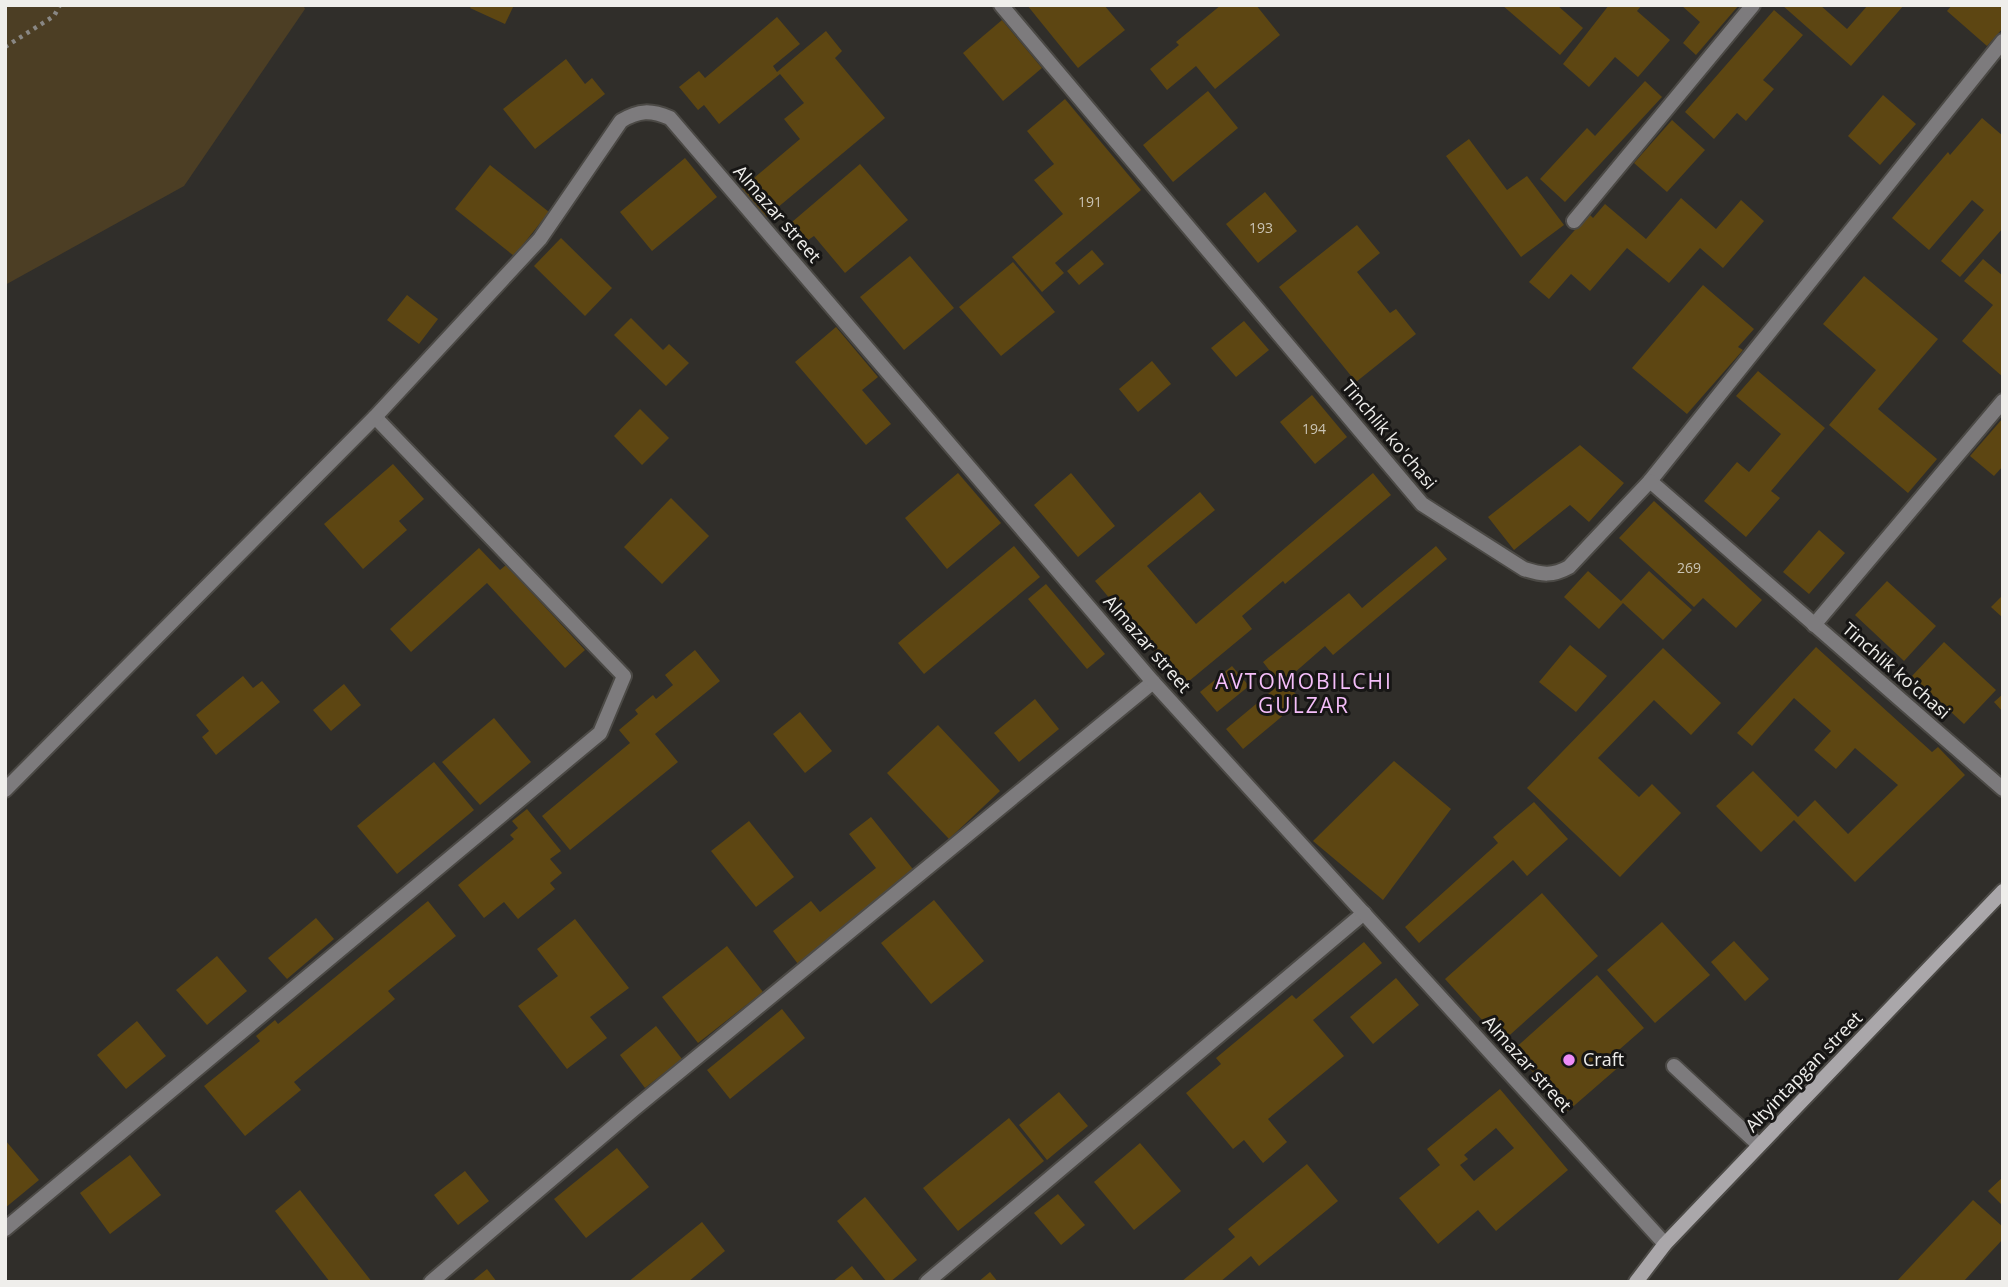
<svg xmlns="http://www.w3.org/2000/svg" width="2008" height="1287" font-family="'Open Sans',sans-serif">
<rect width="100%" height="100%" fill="#302e2a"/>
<path fill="#4c3e24" d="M5,5H303L305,9L184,186L5,285Z"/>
<g fill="#5d4612" fill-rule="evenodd">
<path d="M472,5H514L505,24L470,8Z"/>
<path d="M1027,5H1104L1125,30L1078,68Z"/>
<path d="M1221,5H1256L1280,35L1215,89L1196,66L1167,90L1150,69L1179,45L1176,42Z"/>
<path d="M1502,5H1557L1583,28L1560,55Z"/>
<path d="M1609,5H1642L1637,11L1670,40L1638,77L1615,57L1589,87L1563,64Z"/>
<path d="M1681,5H1739L1696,55L1683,43L1700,22Z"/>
<path d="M1782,5H1820L1847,29L1868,5H1904L1851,66Z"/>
<path d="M1952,5H2000L2003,7V28L1987,46L1947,11Z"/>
<path d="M1774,10L1803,35L1763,80L1774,89L1746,121L1737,113L1714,139L1685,112Z"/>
<path d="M777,17L800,44L773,66L777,72L826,31L842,51L835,58L885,118L765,218L741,189L800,139L784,119L804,103L780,74L719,124L704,105L698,110L679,87L699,71L705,78Z"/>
<path d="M1002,20L1042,68L1003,101L963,53Z"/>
<path d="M566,59L585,84L592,78L605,94L535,149L503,109Z"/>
<path d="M1645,81L1662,97L1565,202L1540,179L1587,128L1595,136Z"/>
<path d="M1208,91L1238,128L1173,182L1143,145Z"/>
<path d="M1883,95L1916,124L1880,165L1848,136Z"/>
<path d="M1065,99L1141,190L1055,263L1064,273L1042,292L1012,257L1063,214L1034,180L1054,164L1027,131Z"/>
<path d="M1982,118L2003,136V228L1960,277L1941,261L1984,210L1972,200L1929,250L1892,218L1948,152L1950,155Z"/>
<path d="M1672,120L1705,150L1667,192L1634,163Z"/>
<path d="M1469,139L1507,190L1527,176L1564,225L1521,257L1446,156Z"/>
<path d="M685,158L717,197L652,251L620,212Z"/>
<path d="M860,164L908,220L845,273L814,236L808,240L792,222Z"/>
<path d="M490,165L549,212L514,256L455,209Z"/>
<path d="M1265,192L1297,231L1258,263L1226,224Z"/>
<path d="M1681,198L1716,229L1741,200L1764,221L1723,268L1700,248L1669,283L1627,248L1590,291L1571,274L1549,299L1529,282L1589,214L1593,218L1605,204L1646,239Z"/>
<path d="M1357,225L1380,253L1357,272L1390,313L1396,309L1416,334L1356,382L1279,287Z"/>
<path d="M561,238L612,288L585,316L534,266Z"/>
<path d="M1092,250L1104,264L1079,285L1067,271Z"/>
<path d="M910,256L954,308L904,350L860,297Z"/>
<path d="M1983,259L2003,276V377L1962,341L1993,305L1964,281Z"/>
<path d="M1013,262L1055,312L1001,356L959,307Z"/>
<path d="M1864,276L1938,339L1878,409L1937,459L1908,493L1829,425L1876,370L1823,324Z"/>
<path d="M1703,285L1754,329L1738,347L1743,350L1687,414L1632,368Z"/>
<path d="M407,295L438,319L419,344L387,320Z"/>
<path d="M631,318L663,350L669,344L689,363L666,386L614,335Z"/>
<path d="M1244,321L1269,350L1236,377L1211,348Z"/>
<path d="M836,327L878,377L862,390L891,424L866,445L795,362Z"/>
<path d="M1152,361L1171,384L1138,412L1119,389Z"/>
<path d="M1758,371L1825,428L1771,491L1780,498L1746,537L1704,501L1737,462L1749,472L1781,434L1736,396Z"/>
<path d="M1312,395L1347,437L1315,464L1280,422Z"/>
<path d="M640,409L669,438L642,465L614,436Z"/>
<path d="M2003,418V466L1994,476L1970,456Z"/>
<path d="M1580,445L1624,483L1589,522L1570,505L1514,550L1488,517Z"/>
<path d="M393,464L424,499L399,521L407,530L363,569L324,524Z"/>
<path d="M958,473L1001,523L947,569L905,518Z"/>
<path d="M1071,473L1115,526L1078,557L1034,505Z"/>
<path d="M1373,473L1391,495L1285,584L1283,581L1242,616L1252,629L1183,686L1095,581L1200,492L1215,510L1147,566L1196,624Z"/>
<path d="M671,498L709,536L662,584L624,547Z"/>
<path d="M1654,501L1762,600L1736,628L1703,598L1694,607L1619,538Z"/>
<path d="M1819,530L1845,553L1809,594L1783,572Z"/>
<path d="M1014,546L1040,577L924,674L898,643Z"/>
<path d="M1436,546L1447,559L1333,655L1325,646L1285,681L1299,698L1284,711L1286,713L1243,749L1226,729L1280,684L1263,662L1349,593L1362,608Z"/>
<path d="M479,548L500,570L506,565L585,650L565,668L487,583L411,652L390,629Z"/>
<path d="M1588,571L1621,601L1649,571L1692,610L1663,640L1623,603L1599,629L1564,597Z"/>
<path d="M1887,581L1936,626L1904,661L1855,615Z"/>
<path d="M1046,584L1105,654L1087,669L1028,599Z"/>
<path d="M2003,595V618L1991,607Z"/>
<path d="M1944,642L1996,690L1964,724L1912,676Z"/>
<path d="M1570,645L1607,676L1576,712L1539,682Z"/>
<path d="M1816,647L1932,752L1938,747L1965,775L1855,882L1794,820L1761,852L1716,806L1753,771L1798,817L1815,800L1848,834L1898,785L1855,748L1836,769L1814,750L1831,731L1794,698L1752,746L1737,733Z"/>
<path d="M1663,648L1721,703L1691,735L1654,700L1598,758L1639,797L1652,784L1681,813L1620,877L1527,788Z"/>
<path d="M695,650L720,681L655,734L678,762L570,850L542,816L630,743L619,730L638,714L635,710L653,695L656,699L673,685L665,675Z"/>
<path d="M1232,666L1249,686L1217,712L1200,692Z"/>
<path d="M243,676L253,688L262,681L280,702L216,755L202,737L209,731L196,715Z"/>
<path d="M344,684L361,705L331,731L313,710Z"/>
<path d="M2003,694V712L1994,702Z"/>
<path d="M1035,699L1059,729L1019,762L994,733Z"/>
<path d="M800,712L832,751L805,773L773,734Z"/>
<path d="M494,718L531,762L480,805L442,762Z"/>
<path d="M938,725L1000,791L949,839L887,773Z"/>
<path d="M1394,761L1451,809L1383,900L1313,841Z"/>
<path d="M434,762L474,810L397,874L357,826Z"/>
<path d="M1534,802L1568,839L1527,876L1513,860L1419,943L1405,927L1498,843L1493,837Z"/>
<path d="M527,809L561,851L550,859L562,873L550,883L555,889L518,919L504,902L484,918L458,885L514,839L510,835L518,828L512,821Z"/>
<path d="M871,817L916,873L798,964L773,931L811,901L820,912L876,868L849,834Z"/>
<path d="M749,821L794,877L756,907L711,851Z"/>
<path d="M1542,893L1598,956L1502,1042L1445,979Z"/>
<path d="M934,900L984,961L931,1004L881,943Z"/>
<path d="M428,901L456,936L388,991L395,999L294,1082L301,1090L245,1136L204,1086L260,1041L256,1036L275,1020L278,1024Z"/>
<path d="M316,918L334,939L287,979L268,958Z"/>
<path d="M575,919L629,988L590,1017L607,1038L567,1069L518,1006L558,976L537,949Z"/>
<path d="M1662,922L1710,975L1655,1023L1607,970Z"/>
<path d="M1734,941L1769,979L1745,1001L1711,962Z"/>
<path d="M1364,942L1382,963L1313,1020L1344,1056L1268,1119L1287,1142L1263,1163L1244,1140L1233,1149L1186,1093L1221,1064L1216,1058L1292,995L1296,999Z"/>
<path d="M727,946L763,992L698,1043L662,997Z"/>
<path d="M217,956L247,991L207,1025L176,990Z"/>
<path d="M1597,975L1644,1028L1612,1056L1621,1065L1568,1111L1513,1050Z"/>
<path d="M1396,978L1419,1005L1373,1044L1350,1017Z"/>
<path d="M782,1009L805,1038L730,1099L707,1070Z"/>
<path d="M137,1021L166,1056L126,1089L97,1055Z"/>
<path d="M656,1026L682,1059L645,1088L620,1055Z"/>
<path d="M1500,1089L1568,1170L1496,1231L1478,1210L1438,1244L1399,1198L1440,1165L1427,1149ZM1496,1128L1514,1148L1474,1181L1460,1165L1468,1159L1464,1155Z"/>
<path d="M1059,1092L1088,1126L1047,1160L1019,1125Z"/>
<path d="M1009,1118L1044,1161L958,1231L923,1188Z"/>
<path d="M5,1140L39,1180L5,1208Z"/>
<path d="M1140,1143L1181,1191L1134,1230L1094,1182Z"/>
<path d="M617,1148L649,1187L586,1238L554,1199Z"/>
<path d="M130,1155L161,1195L110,1234L80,1193Z"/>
<path d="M1307,1164L1338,1201L1259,1266L1251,1256L1220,1282H1181L1235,1237L1228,1229Z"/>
<path d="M465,1171L489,1201L458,1225L434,1195Z"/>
<path d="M2003,1177V1206L1988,1191Z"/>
<path d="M300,1190L372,1282H330L275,1211Z"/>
<path d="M1058,1194L1085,1225L1061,1245L1034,1213Z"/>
<path d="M865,1197L917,1260L890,1282H887L837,1221Z"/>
<path d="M1973,1200L2003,1227V1239L1963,1282H1896Z"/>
<path d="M702,1222L725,1251L688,1282H628Z"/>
<path d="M852,1266L865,1282H832Z"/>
<path d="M487,1269L497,1282H471Z"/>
<path d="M990,1272L998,1282H978Z"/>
</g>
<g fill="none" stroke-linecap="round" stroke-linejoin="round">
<defs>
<g id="lane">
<path d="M1574,221L1753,5"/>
<path d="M1650,481L2003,41"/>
<path d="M1814,625L2003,401"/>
<path d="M1674,1066L1759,1145"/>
<path d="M5,1229L600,733L624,676L375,417"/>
<path d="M431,1282L634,1109L1153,682"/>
<path d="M927,1282L1364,913"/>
</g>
<g id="street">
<path d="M1001,5L1422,504L1524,569C1542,575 1553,576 1569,567L1650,481L2003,789"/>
<path d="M5,790L375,417L540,239L621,121C639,110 651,110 670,118L1153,682L1665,1244"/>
</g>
<path id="secondary" d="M1636,1282L1665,1244L2003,891"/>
</defs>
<use href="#lane" stroke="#4b4945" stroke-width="18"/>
<use href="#street" stroke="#4b4945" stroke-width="18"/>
<use href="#secondary" stroke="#4b4945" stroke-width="18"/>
<path stroke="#898784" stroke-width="4.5" stroke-dasharray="3.5 5" stroke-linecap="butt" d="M5,47L54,16L60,5"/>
<use href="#lane" stroke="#7d7b7d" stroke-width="14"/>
<use href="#street" stroke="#7d7b7d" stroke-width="14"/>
<use href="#secondary" stroke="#aaa7aa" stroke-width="14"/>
</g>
<circle fill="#ee8cf8" stroke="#171615" stroke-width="2.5" cx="1569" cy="1060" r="7"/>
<g text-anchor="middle" stroke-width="6" stroke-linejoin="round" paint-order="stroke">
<g font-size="14" fill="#cac4b5">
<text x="1090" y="207">191</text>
<text x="1261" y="233">193</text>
<text x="1314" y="434">194</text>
<text x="1689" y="573">269</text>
</g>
<g font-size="18" fill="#efeeeb" stroke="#171615">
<text transform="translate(777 214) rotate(49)" y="6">Almazar street</text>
<text transform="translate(1389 435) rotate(50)" y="6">Tinchlik ko'chasi</text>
<text transform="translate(1147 644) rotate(49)" y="6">Almazar street</text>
<text transform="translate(1896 671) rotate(41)" y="6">Tinchlik ko'chasi</text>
<text transform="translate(1527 1064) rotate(48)" y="6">Almazar street</text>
<text transform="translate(1804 1072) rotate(-46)" y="6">Altyintapgan street</text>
</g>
<g font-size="18" fill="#efeeeb" stroke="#171615" text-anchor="start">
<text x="1583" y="1066">Craft</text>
</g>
<g font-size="21" letter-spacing="2" fill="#f5befa" stroke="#171615">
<text x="1304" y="689">AVTOMOBILCHI<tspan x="1304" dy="24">GULZAR</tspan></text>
</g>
</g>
<rect width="2008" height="1287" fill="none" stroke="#efeeeb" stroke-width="14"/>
</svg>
